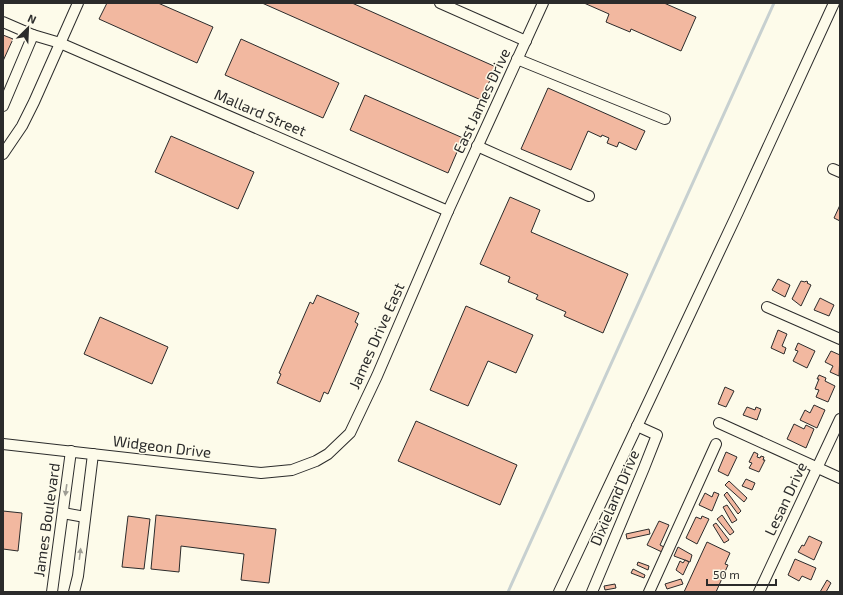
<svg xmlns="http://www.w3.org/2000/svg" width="843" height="595" font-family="'Exo 2',sans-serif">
<rect width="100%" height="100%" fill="#fdfbea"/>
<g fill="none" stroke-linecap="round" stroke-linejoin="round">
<path stroke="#c7d0d0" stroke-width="3" d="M508,592L774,3"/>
</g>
<g fill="#f2b8a0" stroke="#2b2b2b">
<path d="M107,3H158L213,27L197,63L99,19Z"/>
<path d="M262,3H352L496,67L481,100Z"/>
<path d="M584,3H664L696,17L681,51L631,29L630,32L606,22L609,14Z"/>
<path d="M3,35L13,39L3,61Z"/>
<path d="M241,39L339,83L323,118L225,75Z"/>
<path d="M548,88L645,131L636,150L619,142L617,147L607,143L609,138L602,135L601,137L588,131L571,170L521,149Z"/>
<path d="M365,95L463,138L448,173L350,130Z"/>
<path d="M171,136L254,172L238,209L155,172Z"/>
<path d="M510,197L540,210L531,232L628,274L603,333L564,316L566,312L536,299L538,295L508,282L510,277L480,264Z"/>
<path d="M840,205V221L834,218Z"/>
<path d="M778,279L790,285L785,297L772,290Z"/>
<path d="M801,281L805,282L806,281L808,282L807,283L811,285L801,306L792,299Z"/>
<path d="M317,295L359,313L355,322L358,324L328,394L324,392L320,402L277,383L281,374L279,373L310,302L313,304Z"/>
<path d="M820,298L834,305L829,316L814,310Z"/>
<path d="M466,306L533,335L516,373L488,361L468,406L430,390Z"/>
<path d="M100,317L168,347L152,384L84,354Z"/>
<path d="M778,330L787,334L782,346L786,348L784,354L771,348Z"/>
<path d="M798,343L815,351L807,368L793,361L798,351L795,350Z"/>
<path d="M831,351L840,355L839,376L830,372L833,366L825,362Z"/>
<path d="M819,375L826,378L825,381L835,386L828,402L816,397L819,390L815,389L819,379H817Z"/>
<path d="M725,387L734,391L726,407L718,404Z"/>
<path d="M814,405L825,410L817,428L800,420L805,410L810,413Z"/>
<path d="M747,407L755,410L756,407L761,409L757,420L743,415Z"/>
<path d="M416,421L517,465L500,505L398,461Z"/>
<path d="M794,424L804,429L806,425L814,429L806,448L787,439Z"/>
<path d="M726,452L737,457L728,476L718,471Z"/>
<path d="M754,452L758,454L757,457L760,458L761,456L764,457L763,460H765L759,472L749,468L752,463L749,462Z"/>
<path d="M746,479L755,483L752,490L742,486Z"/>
<path d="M729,481L747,498L744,502L725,485Z"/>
<path d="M714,492L719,494L712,511L699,505L705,493L712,497Z"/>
<path d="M727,492L741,511L738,514L724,495Z"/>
<path d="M727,505L737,520L732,523L723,507Z"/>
<path d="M3,511L22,513L18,551L3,549Z"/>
<path d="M156,515L276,529L269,583L241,580L244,554L181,546L179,572L151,569Z"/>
<path d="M722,515L734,532L730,535L717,519Z"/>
<path d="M128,516L150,519L144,569L122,567Z"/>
<path d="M702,516L709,519L697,544L686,538L696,517L701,519Z"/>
<path d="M659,521L669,525L660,545L664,547L662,552L647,545Z"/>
<path d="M716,523L729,540L724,543L713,525Z"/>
<path d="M649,529L650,534L627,539L626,534Z"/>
<path d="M809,536L822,542L814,560L798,552L802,545L804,546Z"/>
<path d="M707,542L730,553L725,564L728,565L716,592H684Z"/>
<path d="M678,547L692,555L690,562L674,556Z"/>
<path d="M795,559L816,568L811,580L802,576L799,581L788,575Z"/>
<path d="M685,560L689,562L683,575L676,570L680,561L683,563Z"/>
<path d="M638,562L649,566L648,570L637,565Z"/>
<path d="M633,569L645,575L644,578L631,573Z"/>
<path d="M681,579L683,584L667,589L665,584Z"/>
<path d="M827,580L831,583L826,592H820Z"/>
<path d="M615,584L616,588L605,590L604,586Z"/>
</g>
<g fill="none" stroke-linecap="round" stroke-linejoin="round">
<defs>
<g id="minor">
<path d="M440,3L526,41"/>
<path d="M3,22L33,35L3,106"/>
<path d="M33,35L60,43L448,211"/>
<path d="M517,59L665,119"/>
<path d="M477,146L589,196"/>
<path d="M3,154L22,126L34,102L78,3"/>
<path d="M833,169L840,172"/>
<path d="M767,307L840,339"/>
<path d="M719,423L840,478"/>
<path d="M3,444L261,473L292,470L316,461L328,454L350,433L377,376L448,211L543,3"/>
<path d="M63,513L85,517"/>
<path d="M52,592L71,451"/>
<path d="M74,592L78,576L93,454"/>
<path d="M559,592L738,212L834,3"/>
<path d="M592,592L644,468L657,435L637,426"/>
<path d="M649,592L716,444"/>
<path d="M759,592L840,419"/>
</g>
</defs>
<use href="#minor" stroke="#2b2b2b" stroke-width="12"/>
<use href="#minor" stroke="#fdfbea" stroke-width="10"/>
</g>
<defs><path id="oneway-solid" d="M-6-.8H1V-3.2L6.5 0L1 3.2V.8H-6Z"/></defs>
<g fill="#9e9d94">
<use href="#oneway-solid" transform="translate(66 490) rotate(98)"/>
<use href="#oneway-solid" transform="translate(80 554) rotate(-83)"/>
</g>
<g text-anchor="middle" stroke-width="3" stroke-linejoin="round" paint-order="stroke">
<g font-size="15" fill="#2b2b2b" stroke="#fdfbea">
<text transform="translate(482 101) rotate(-65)" y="5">East James Drive</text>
<text transform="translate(260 113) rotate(23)" y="5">Mallard Street</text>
<text transform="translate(377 336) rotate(-66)" y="5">James Drive East</text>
<text transform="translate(162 447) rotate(7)" y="5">Widgeon Drive</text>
<text transform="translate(615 498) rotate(-67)" y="5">Dixieland Drive</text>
<text transform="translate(786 499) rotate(-65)" y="5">Lesan Drive</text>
<text transform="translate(47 520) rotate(-82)" y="5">James Boulevard</text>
</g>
</g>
<rect width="843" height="595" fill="none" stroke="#2b2b2b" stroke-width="8"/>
<g transform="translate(28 28) rotate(24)" stroke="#fdfbea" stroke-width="3" paint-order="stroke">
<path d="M0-3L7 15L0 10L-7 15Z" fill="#2b2b2b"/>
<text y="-6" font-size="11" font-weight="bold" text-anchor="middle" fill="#2b2b2b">N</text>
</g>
<path d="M707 579v6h69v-6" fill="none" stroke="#2b2b2b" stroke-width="2"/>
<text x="713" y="579" font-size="12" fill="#2b2b2b" stroke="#fdfbea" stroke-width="3" paint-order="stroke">50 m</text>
</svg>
